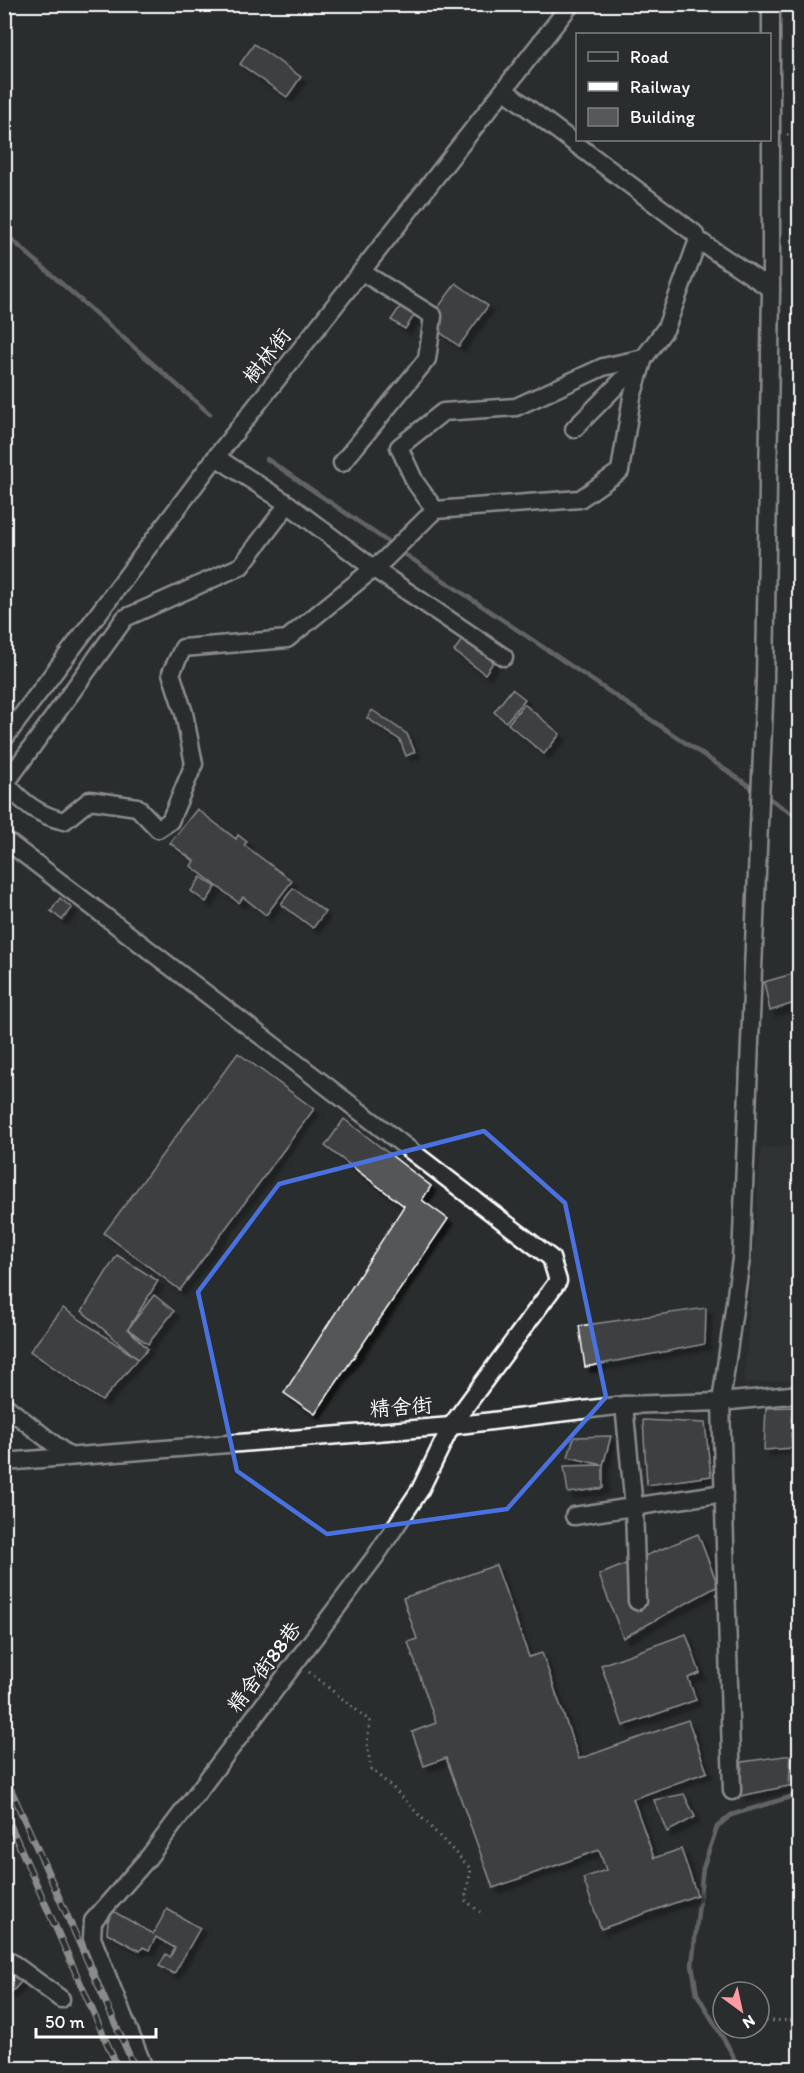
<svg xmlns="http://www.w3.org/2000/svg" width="804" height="2073" font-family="Itim,'LXGW WenKai TC',sans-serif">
<defs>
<filter id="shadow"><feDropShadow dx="5.5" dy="5.5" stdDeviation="1.5" flood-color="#0009"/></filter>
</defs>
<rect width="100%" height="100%" fill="#2a2d2e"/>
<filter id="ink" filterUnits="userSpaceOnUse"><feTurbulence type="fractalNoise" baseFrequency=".0167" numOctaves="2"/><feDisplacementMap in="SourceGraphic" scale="12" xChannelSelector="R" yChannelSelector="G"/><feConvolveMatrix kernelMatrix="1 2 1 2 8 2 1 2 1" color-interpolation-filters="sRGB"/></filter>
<g filter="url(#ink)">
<path fill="#373a3b" d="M799,1146V1378L744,1384L761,1148Z"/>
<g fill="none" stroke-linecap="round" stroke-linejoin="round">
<g stroke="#a6a7a7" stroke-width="4.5">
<path d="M4,229L11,239L210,414"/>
<path d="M267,459L388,542"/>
<path d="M406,555L757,791"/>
<path d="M764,795L800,819"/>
<path d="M735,2068L733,2055L697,1994L692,1965L703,1868L717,1827L731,1815L800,1794"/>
</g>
</g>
<g fill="#555758" stroke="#fff" stroke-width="1.5" filter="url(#shadow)">
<path d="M254,44L301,77L287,97L240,64Z"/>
<path d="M456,283L488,306L459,346L427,323Z"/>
<path d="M402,304L416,313L405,329L391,320Z"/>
<path d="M466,634L497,657L485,674L454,651Z"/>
<path d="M512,689L525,699L506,722L494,712Z"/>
<path d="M524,704L560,734L544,754L508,724Z"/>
<path d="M372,710L407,734L415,752L406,756L400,740L367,718Z"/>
<path d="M197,809L236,839L238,835L247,842L244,845L292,881L266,915L243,897L239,903L191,866L194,861L170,843Z"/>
<path d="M201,877L216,887L206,902L191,891Z"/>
<path d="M293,888L325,912L313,928L281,904Z"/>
<path d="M60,898L72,908L62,920L51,911Z"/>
<path d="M799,972L800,1001L770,1011L764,982Z"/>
<path d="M238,1053L314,1109L180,1290L104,1233Z"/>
<path d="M344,1119L431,1186L422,1200L448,1219L315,1414L284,1393L404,1206L325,1146Z"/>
<path d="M117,1255L158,1281L128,1329L148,1349L138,1359L82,1311Z"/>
<path d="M154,1295L174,1311L148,1344L128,1329Z"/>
<path d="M63,1308L138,1359L102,1401L30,1351Z"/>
<path d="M706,1308L705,1344L585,1367L579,1326Z"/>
<path d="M793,1407L791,1421H800V1431L791,1433L793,1448L764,1450L766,1408Z"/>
<path d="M643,1420L705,1423L711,1476L647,1485Z"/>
<path d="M611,1436L603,1465L568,1457L574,1437Z"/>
<path d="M603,1465V1488L568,1493L564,1466Z"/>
<path d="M698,1534L718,1586L623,1638L599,1575Z"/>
<path d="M496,1565L529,1657L542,1653L579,1759L688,1720L707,1772L633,1799L654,1858L681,1849L697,1895L601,1929L583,1878L606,1870L599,1850L493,1888L446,1758L424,1766L412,1732L436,1723L408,1642L417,1639L403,1598Z"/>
<path d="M686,1634L700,1673L688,1678L696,1700L623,1726L601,1665Z"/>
<path d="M791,1755L789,1786L740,1796L742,1762Z"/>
<path d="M684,1794L695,1817L667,1832L654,1800Z"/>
<path d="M167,1909L200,1928L174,1974L159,1966L166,1954L170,1957L175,1948L156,1937L149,1950L143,1947L140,1951L107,1933L108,1921L113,1911L153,1934Z"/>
<path d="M7,1969L21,1982L10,1994L4,1989V1972Z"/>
</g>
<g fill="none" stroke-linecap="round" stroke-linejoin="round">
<defs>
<g id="minor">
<path d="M504,90L694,233L698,240L771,289"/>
<path d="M574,429L644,358L666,328L698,240"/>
<path d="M216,457L288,504L374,569L504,657"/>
<path d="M342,463L427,359L433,316L362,272"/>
<path d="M288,504L241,566L125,618L6,783C21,802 41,816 64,821L90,800L137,807L158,829L170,821L194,764L184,713L171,673L183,648L287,639L384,560L435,510L415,482L399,447L443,412L516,407L603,367L644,358L632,397L620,471L580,499L435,510"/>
<path d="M4,739L216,457L571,4"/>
<path d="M4,839L551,1258L558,1281L451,1426L420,1490L375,1557L148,1858L93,1921L92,1938L144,2068"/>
<path d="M4,1405L69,1456"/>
<path d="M624,1405L634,1507L637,1601"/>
<path d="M4,1462L451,1426L624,1405L721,1402L800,1394"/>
<path d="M574,1516L724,1493"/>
<path d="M732,1791L721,1402L741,1259L765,680L771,289V4"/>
<path d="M4,1957L61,1999"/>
</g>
</defs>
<use href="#minor" stroke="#fff" stroke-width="21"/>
<g stroke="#fff" stroke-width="3" stroke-dasharray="1.5 4.5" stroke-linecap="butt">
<path d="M787,135L800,132"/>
<path d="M309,1672L370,1721L367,1743L371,1769L392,1787L471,1869L465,1900L480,1912"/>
<path d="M760,2021L800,2020"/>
</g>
<use href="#minor" stroke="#2a2d2e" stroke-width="16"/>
<defs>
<g id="rail">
<path d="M4,1774L135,2068"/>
<path d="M4,1811L118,2068"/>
</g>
</defs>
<use href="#rail" stroke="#fff" stroke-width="7"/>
<use href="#rail" stroke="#2a2d2e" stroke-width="4.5" stroke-dasharray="14" stroke-linecap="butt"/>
</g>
</g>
<path d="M0 0H804V2073H0ZM484,1131L565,1203L606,1397L507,1509L327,1534L237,1471L198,1292L279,1184Z" fill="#2a2d2e" fill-opacity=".55" fill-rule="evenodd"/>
<path fill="none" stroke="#4a71e0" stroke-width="4.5" stroke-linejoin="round" d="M484,1131L565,1203L606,1397L507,1509L327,1534L237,1471L198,1292L279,1184Z"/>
<g text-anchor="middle" stroke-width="4.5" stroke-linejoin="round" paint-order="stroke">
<g font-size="21" fill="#fff" stroke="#2a2d2e">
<text transform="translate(267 356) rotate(-52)" y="7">樹林街</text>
<text transform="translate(401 1407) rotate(-4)" y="7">精舍街</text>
<text transform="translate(264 1667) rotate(-53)" y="7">精舍街88巷</text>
</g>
</g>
<rect width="804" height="2073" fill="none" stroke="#2a2d2e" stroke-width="24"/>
<rect x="12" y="12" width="780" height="2049" fill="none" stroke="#fff" stroke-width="2" filter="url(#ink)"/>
<rect x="576" y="33" width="195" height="108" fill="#2a2d2e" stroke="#7f8182" stroke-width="1.5"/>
<rect x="588" y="52" width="30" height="9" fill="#2a2d2e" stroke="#7f8182" stroke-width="1.5"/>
<text x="630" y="63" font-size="18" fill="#ffffff">Road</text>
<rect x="588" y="82" width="30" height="9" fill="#ffffff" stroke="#7f8182" stroke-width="1.5"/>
<text x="630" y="93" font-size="18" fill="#ffffff">Railway</text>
<rect x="588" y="108" width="30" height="18" fill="#555758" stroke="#7f8182" stroke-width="1.5"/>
<text x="630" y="123" font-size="18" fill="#ffffff">Building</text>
<g transform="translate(741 2010) rotate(147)"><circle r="28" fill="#2a2d2e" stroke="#7f8182" stroke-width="1.5"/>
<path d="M0-4.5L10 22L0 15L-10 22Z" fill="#ff9aa2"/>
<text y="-9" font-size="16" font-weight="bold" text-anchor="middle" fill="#ffffff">N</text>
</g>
<path d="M36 2028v9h120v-9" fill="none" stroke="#ffffff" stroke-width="3"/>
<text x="45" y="2028" font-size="18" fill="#ffffff" stroke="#2a2d2e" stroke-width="4.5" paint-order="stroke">50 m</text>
</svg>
